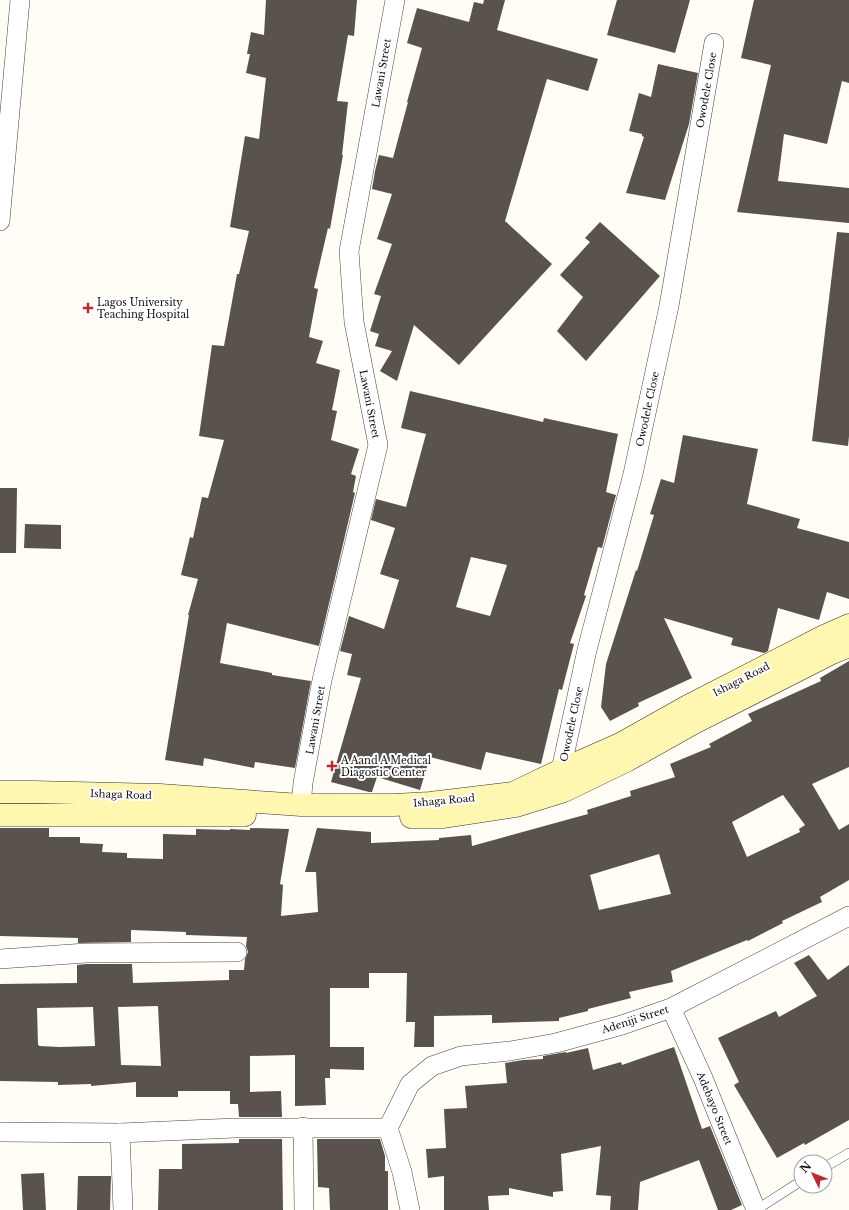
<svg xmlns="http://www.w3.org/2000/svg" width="849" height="1210" font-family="'Libre Baskerville',serif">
<rect width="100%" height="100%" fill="#fffdf5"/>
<g fill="#5a524d" fill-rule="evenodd">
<path d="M266,0H357L354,36L348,35L337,101L348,102L342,155H343L330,229L328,228L314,288L318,289L309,337L323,341L316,363L340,370L332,410L337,411L331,440L359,449L351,474L356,476L353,492L355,493L319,646L227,623L220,663L272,673V675L311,681L295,768L255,762L254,768L204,758L203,766L165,760L189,615H188L198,579L181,575L190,537L193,538L202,497L208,498L224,440L199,436L212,345L224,346L237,274H239L249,231L230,227L245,136L259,139L266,78L246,73L250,54H247L251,32L264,35Z"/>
<path d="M484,0H505L497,30L598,59L588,91L547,79L505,221L552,264L459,365L414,325L397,381L380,371L392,351L375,346L379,334L370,331L381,296L374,294L392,244L377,239L392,194L372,189L375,171L379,155L393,158L408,102H407L422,48L407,43L417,8L469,22L474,2L483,4Z"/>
<path d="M617,0H690L675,53L607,35Z"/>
<path d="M754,0H849V83L842,81L827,144L784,134L778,181L849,188V223L737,212L771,65L741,58Z"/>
<path d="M658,64L698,73L689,124L665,200L626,193L644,137L642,136V134L629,131L639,93L651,97Z"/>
<path d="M600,222L660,276L586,361L557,331L583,297L560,275L590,242L585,238Z"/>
<path d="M837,232L849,233V436L848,446L812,441Z"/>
<path d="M410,391L543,422L544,418L618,434L606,492L616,495L602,548L598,547L584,595L586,596L570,643L574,644L562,690L559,689L541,764L486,752L481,770L430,757L420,790L377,777L372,792H369L331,782L361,678L347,675L352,654L340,651L349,616L384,629L399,580L380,574L395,528L371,520L376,499L406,507L426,434L401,428ZM471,557L507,565L490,616L456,607Z"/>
<path d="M683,435L758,449L747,504L800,519L797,528L849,542V599L827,592L819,620L778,608L768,651L764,653L731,645L733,638L664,618L692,678L638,703L639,706L610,721L601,707L606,664L636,570L637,571L654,515L650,514L661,479L674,483Z"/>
<path d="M0,488H17L16,553H0Z"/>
<path d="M25,524L61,525V549L24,548Z"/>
<path d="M849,661V767L812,784L839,830L849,824V880L820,897L822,902L782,921L783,923L748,941L747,940L671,971L673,982L629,992L631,998L588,1009V1011L559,1018V1021L492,1023V1015L434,1016V1047H414L415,1022H406L407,973H369V988H330V1047H364V1070L330,1069V1078H325L326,1105L295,1106V1055L250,1056V1092L281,1091L282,1117H239L238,1104H230V1091H178V1097H136V1082L91,1086V1084L58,1085V1082L0,1081V984L77,983V965L86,964H132L133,983L229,980V970H244L245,959L248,952L246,946L247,937L186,935V932L131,930V942L78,943V938L0,936V828H49V837H80V843L103,844L102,852L127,853V858L163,859V834L196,835V829L230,830V829L250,830V828L289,829L280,884L283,885L281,916L318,912L316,872H305L317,828L371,832V843L439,840V838L471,835L472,846L588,814L587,810L631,796L630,791L675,777L670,764L711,747L709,744L752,721L748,714L821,681L820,678ZM783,795L805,825L799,829L800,832L747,857L732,822ZM659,854L671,894L599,910L590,875ZM158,1006L161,1066L121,1065L118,1007ZM93,1007L95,1046L60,1047L39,1046V1045H38L37,1008Z"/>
<path d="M809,955L828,980L849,965V1120L805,1145L804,1143L777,1158L734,1085L739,1082L718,1038L776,1011L779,1017L817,996L794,963Z"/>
<path d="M674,1047L702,1129L710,1126L742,1205L731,1210H718L699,1160L640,1182L638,1210H610L611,1196L596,1195L601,1146L561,1154L563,1191L553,1192V1197L509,1188V1195L488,1196L489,1210H444V1176L428,1178L426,1149L446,1148L444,1109L467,1108L465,1086L507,1083L505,1063L523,1060L543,1059V1056L566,1052V1053L588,1048L593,1070L621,1062L622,1065Z"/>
<path d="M239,1139H282L283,1210H158L159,1169H182V1144L239,1143Z"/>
<path d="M317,1139H380L385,1156V1171H388V1210H330L329,1188L318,1187Z"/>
<path d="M44,1173L46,1210H23L21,1174Z"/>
<path d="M78,1176H111L110,1210H77Z"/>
</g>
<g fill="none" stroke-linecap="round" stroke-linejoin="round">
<defs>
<g id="lane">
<path d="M825,1167L849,1153"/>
<path d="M756,1210L801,1181"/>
</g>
<g id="street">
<path d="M0,221L20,0"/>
<path d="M561,770L587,650L633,474L669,306L714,43"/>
<path d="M301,805L303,783L322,680L378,445L354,322L349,251L395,0"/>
<path d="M0,959L86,953L237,952"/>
<path d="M671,1008L703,1078L756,1210"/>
<path d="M303,1127L304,1210"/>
<path d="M388,1128L402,1172L410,1210"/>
<path d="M0,1132L120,1133L235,1128H388L410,1084L432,1066L461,1056L510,1051L556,1043L622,1025L671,1008L849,916"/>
<path d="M120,1133L123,1210"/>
</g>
<g id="secondary">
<path d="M0,792H34L160,795L301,805H394L430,803L513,793L561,770L620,744L686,707L824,636L849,625"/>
<path d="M0,815H245"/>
<path d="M411,817H444L516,806L564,791L628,760L694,723L832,653L849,646"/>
</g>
</defs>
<use href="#lane" stroke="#444" stroke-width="10"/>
<use href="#street" stroke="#444" stroke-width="20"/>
<use href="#secondary" stroke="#333" stroke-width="23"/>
<use href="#lane" stroke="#fff" stroke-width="9"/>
<use href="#street" stroke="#fff" stroke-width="19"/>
<use href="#secondary" stroke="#fff6b0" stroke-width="22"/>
</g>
<g fill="#c4262e" stroke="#fff" stroke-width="1.5">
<path d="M86 302h4v4h4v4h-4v4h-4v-4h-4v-4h4z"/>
<path d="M330 760h4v4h4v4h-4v4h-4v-4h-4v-4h4z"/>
</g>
<g text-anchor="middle" stroke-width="4" stroke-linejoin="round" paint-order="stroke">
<g font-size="10" fill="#111" stroke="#fff">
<text transform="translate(381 73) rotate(-80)" y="4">Lawani Street</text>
<text transform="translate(706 90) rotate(-80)" y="4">Owodele Close</text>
<text transform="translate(370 404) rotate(79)" y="4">Lawani Street</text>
<text transform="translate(647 409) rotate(-78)" y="4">Owodele Close</text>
<text transform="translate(741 679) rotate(-27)" y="4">Ishaga Road</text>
<text transform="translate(315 720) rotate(-80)" y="4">Lawani Street</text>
<text transform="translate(571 724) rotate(-78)" y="4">Owodele Close</text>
<text transform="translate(121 794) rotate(2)" y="4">Ishaga Road</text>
<text transform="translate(444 800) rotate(-5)" y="4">Ishaga Road</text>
<text transform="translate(635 1019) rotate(-18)" y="4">Adeniji Street</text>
<text transform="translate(715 1108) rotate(68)" y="4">Adebayo Street</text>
</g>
<g font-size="10" fill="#111" stroke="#fff" text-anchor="start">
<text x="97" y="306">Lagos University<tspan x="97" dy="12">Teaching Hospital</tspan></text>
<text x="341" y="764">A Aand A Medical<tspan x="341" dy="12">Diagostic Center</tspan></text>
</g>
</g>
<g transform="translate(813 1174) rotate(313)"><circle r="19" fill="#ffffff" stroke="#a0a0a0"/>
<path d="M0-3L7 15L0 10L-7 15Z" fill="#c4262e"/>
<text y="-6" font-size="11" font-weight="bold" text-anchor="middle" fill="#111111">N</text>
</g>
</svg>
